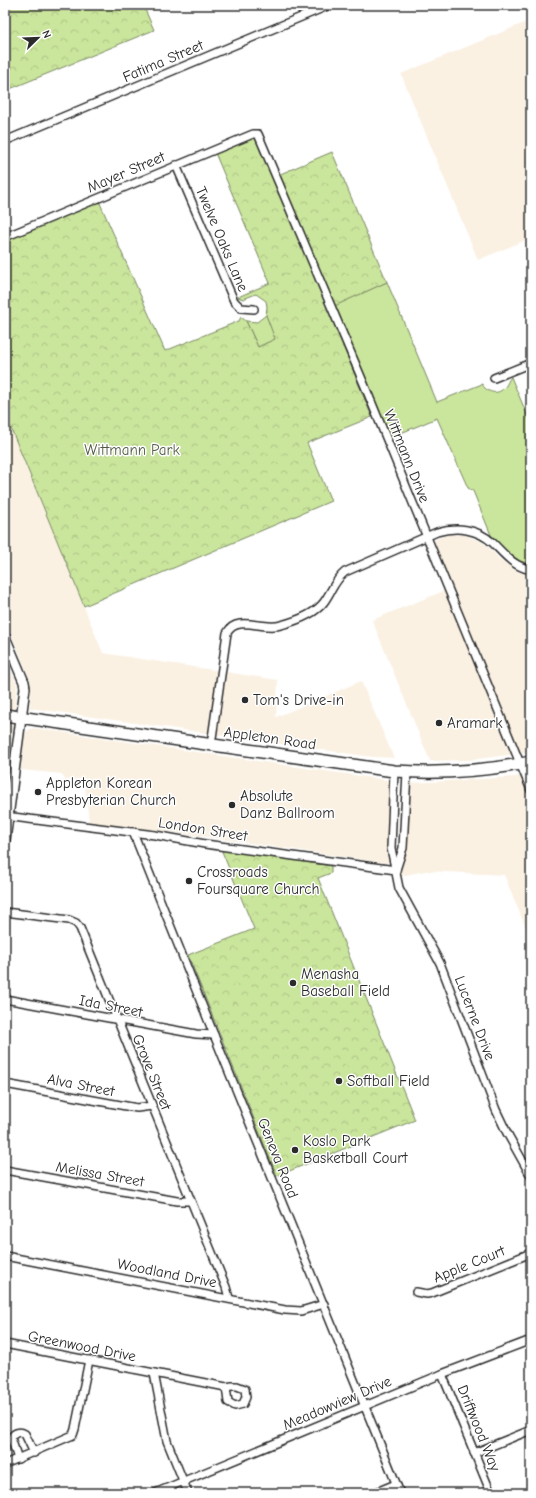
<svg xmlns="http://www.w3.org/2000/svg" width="536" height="1498" font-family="'Comic Neue',sans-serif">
<defs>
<pattern id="forest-crowns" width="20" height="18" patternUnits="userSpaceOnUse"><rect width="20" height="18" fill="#cae59c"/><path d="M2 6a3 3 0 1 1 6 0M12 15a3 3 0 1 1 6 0" fill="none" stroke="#aec587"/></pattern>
</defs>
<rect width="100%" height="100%" fill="#fff"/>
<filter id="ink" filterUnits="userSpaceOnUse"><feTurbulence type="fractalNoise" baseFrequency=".025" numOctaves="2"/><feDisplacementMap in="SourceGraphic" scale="8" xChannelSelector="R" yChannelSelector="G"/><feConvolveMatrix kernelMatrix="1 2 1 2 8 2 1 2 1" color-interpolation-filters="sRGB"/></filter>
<g filter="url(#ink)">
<g fill="#faf1e3">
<path d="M531,20V238L478,260L401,74Z"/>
<path d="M5,414L103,653L278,680L276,717L361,681L394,758L373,757L344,753L30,708L31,686L30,679L5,619Z"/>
<path d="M451,534L465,535L480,541L489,547L500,560L511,567L519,572L531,575V752L470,760L430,761L372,620L451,588L434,544L435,540L438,538Z"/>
<path d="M5,656L17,684V690L5,794Z"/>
<path d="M34,728L387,780L391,785L390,858L389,861L385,863L173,832L89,822L84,779L65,780L62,774L21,770L25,733L30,729Z"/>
<path d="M531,773V940L504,875L425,871L401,876V867L406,851L410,790L413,783L514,777Z"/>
</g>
<g fill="#cae59c" stroke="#7a8864">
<path d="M387,282L437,402L482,384C486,392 497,396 504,388C508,384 508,380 511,377L531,424V564L520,561L510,554L491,535L473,491L468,488L437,418L389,438L335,305Z"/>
<path d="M266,315L276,339L258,347L246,321L257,322Z"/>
</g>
<g fill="url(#forest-crowns)" stroke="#7a8864">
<path d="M5,5H143L154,30L5,91Z"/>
<path d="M250,138H254L257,140L278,175L332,152L387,282L328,309L372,417L307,443L331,501L84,606L5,414V241L99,201L165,351L239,321L241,317L246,321L258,347L275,339L266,315L267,307L266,301L256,294L243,299L238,297L270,283L215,153Z"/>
<path d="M221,849L331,866V873L318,878L415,1120L277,1176L188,955L254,929Z"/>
</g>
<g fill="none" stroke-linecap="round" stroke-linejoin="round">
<defs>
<g id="minor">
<path d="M5,141L330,5"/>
<path d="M176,165L234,301L241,308L254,309"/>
<path d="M5,237L253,134H258L364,384L531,790"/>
<path d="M494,378L531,363"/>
<path d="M211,745L227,633C237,614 264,631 281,625C296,621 315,614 324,602C332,591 334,581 345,572L437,532C457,526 478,529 493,543C505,555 513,566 531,570"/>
<path d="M394,771L391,848L399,888L440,963L496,1110L507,1133L531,1176"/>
<path d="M5,816L155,835L205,844L396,870"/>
<path d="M133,832L214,1035L400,1493"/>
<path d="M396,870L403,848L407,772"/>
<path d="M5,912L69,920L76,923L80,928L226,1287L229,1298"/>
<path d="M5,999L196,1034L214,1035"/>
<path d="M5,1084L137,1108L152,1106"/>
<path d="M5,1170L177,1201H190"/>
<path d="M5,1256L285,1310L301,1311L324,1304"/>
<path d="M416,1292L427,1294L432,1293L531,1253"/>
<path d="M5,1344L226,1387"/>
<path d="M154,1373L167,1441L188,1493"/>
<path d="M442,1374L491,1493"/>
<path d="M232,1386H237L245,1389L246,1397L243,1404L235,1406L228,1402L226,1387Z"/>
<path d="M474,1453L531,1430"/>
<path d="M18,1459L11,1438C14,1432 20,1431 25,1434L34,1453"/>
<path d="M5,1464L73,1435L75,1429L89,1360"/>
<path d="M155,1493L442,1374L531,1340"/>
<path d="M374,1493L396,1484"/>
</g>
<path id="tertiary" d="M5,637L24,682L25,688L5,840"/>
<path id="primary" d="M5,715L394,771C440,774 486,771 531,762"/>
</defs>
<use href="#minor" stroke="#2b2b2b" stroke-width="10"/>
<use href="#tertiary" stroke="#2b2b2b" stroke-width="12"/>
<use href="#primary" stroke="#2b2b2b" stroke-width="14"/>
<use href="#minor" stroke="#fff" stroke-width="7"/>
<use href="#tertiary" stroke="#fff" stroke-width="9"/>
<use href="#primary" stroke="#fff" stroke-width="11"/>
</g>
</g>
<g fill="#2b2b2b" stroke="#fff" stroke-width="1.5">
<circle cx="245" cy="700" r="4"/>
<circle cx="439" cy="723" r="4"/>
<circle cx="38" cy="792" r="4"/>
<circle cx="232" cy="805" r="4"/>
<circle cx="189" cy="881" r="4"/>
<circle cx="293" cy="983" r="4"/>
<circle cx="339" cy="1081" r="4"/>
<circle cx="295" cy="1150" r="4"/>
</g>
<g text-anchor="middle" stroke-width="3" stroke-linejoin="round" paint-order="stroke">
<g font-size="15" fill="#2b2b2b" stroke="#fff">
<text transform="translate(163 61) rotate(-23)" y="5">Fatima Street</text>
<text transform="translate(126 172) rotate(-23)" y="5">Mayer Street</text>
<text transform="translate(222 239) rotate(67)" y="5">Twelve Oaks Lane</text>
<text transform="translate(407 456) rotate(68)" y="5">Wittmann Drive</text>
<text transform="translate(270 738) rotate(8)" y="5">Appleton Road</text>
<text transform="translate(203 829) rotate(9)" y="5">London Street</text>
<text transform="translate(111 1006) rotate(11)" y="5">Ida Street</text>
<text transform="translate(475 1018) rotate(69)" y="5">Lucerne Drive</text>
<text transform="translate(152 1072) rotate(68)" y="5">Grove Street</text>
<text transform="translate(81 1085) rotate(11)" y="5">Alva Street</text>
<text transform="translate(278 1158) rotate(68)" y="5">Geneva Road</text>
<text transform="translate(100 1174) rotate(10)" y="5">Melissa Street</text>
<text transform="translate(469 1264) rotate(-22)" y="5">Apple Court</text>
<text transform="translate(167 1273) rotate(11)" y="5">Woodland Drive</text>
<text transform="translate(82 1346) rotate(11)" y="5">Greenwood Drive</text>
<text transform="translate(337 1403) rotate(-23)" y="5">Meadowview Drive</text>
<text transform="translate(479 1428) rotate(68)" y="5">Driftwood Way</text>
</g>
<g font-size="15" fill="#535a47" stroke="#fff">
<text x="132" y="455">Wittmann Park</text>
</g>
<g font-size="15" fill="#2b2b2b" stroke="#fff" text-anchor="start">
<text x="253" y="705">Tom's Drive-in</text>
<text x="447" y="728">Aramark</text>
<text x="46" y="788">Appleton Korean<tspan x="46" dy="17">Presbyterian Church</tspan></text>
<text x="240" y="801">Absolute<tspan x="240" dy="17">Danz Ballroom</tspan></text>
<text x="197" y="877">Crossroads<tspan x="197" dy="17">Foursquare Church</tspan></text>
<text x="301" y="979">Menasha<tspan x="301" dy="17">Baseball Field</tspan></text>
<text x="347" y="1086">Softball Field</text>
<text x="303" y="1146">Koslo Park<tspan x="303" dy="17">Basketball Court</tspan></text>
</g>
</g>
<rect width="536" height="1498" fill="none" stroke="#fff" stroke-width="20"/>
<rect x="10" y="10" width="516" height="1478" fill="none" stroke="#2b2b2b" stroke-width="1.5" filter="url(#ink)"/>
<g transform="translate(38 38) rotate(67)" stroke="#ffffff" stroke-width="3" paint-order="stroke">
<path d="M0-3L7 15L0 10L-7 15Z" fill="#2b2b2b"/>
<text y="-6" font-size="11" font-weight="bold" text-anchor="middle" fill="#2b2b2b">N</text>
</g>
</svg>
